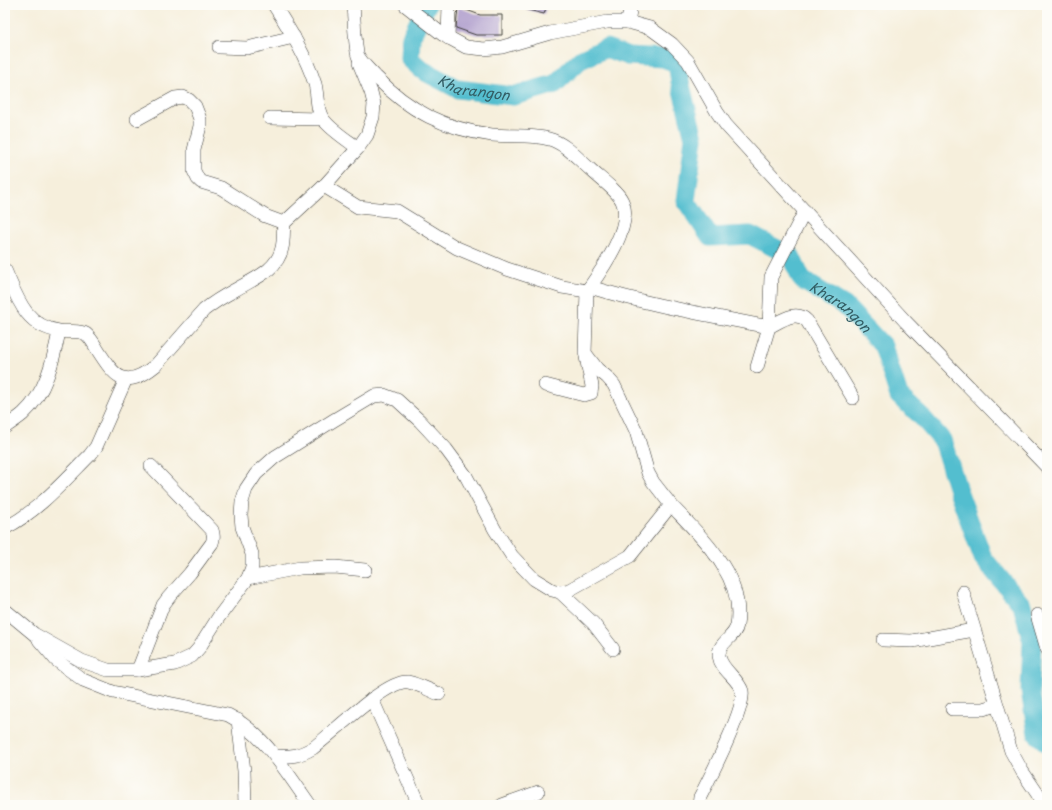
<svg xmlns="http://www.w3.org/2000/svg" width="1052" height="810" font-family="'Playpen Sans',sans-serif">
<rect width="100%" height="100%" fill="#fdfcf7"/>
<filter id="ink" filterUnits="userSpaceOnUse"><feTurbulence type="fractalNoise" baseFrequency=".025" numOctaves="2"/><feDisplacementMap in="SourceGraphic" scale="8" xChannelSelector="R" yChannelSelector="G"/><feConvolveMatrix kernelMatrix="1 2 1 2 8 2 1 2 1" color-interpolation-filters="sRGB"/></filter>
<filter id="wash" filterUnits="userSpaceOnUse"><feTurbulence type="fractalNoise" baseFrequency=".012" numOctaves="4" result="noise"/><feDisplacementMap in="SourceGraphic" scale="16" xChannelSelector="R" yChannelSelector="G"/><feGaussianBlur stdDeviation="0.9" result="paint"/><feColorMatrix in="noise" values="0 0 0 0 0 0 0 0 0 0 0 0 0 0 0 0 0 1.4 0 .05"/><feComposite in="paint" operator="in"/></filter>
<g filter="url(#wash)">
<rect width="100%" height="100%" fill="#f6efdc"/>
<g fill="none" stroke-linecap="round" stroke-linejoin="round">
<path stroke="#53becf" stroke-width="19" id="s1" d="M427,5L411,37L410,59L422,70L458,89L513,96L555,84L580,60L606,48L628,56L663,58L677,63L680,82L694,138L686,201L710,237L750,235L791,256L802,280L845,306L883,346L899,396L920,415L942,440L959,493L983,558L1022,605L1032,641L1030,690L1037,734L1047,743"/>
</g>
<g id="blocks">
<g fill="#b8a8d1">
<path d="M520,5H547L544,14L520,8Z"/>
<path d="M458,7L480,15H502V35H476L456,28Z"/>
</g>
</g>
</g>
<g filter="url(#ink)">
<use href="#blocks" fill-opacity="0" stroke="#3d3c39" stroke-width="1"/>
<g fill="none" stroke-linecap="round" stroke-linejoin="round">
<defs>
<g id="minor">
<path d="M274,5C290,30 306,56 315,84C318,95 316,110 323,119C331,130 347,140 358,148"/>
<path d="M405,5L442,34L466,47L484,49L502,47L550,33L607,22H628L650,28L672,44L688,61L717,112L726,125L906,322L1047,467"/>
<path d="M628,22L631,5"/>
<path d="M448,38L449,5"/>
<path d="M219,47L247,48L294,37"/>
<path d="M270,118L322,119"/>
<path d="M137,119L175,98L183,97L189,100L195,106L200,119V126L194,150V171L198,179L201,182L221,188L265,216L284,223"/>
<path d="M324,186L358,207L397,211L457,248L507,269L562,287L587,291C601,271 634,226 622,201C617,190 599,178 590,169C578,159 565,143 549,139C531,134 511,137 492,135C445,129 409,111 376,77C370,70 362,64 358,56C355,49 354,15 353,5"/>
<path d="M5,270C17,297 25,326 59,331C68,333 78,329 86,334C91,338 94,344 97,349C115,377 124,391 156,365L204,310C214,302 224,296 235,290C253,279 277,271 282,248C284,240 283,231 284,223L324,186L358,148L367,135L373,117L374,104L371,92L359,63"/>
<path d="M590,287C648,305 709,315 769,327L771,277L805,211"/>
<path d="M757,367L769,327C781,321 796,309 807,321L853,398"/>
<path d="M545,385L584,395L591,393L592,386L586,357"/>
<path d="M5,427C11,423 17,419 23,414C46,393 53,361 59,332"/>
<path d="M671,505C701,537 745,576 737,625C735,638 718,642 719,656C721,670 738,678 742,691C746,708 709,779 700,797L699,805"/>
<path d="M5,528C37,512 65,480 90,455L96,447L126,379"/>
<path d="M248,578L300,568L335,567L365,570"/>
<path d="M560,592L593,623L613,649"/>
<path d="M963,592L1011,751L1022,771L1045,805"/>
<path d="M5,610L34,634L82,661L108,670H138L175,664L192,656L199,648L218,618L248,578L252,567V554L242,527L241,515L242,502L246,489L256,474L275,457L334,420L374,396L384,395L397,400L420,421L446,449L466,476L495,530L512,556L534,579L552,590L560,592L569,590L630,556L671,505L653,482L648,473L636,431L614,385L607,377L597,369L585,353L587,291"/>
<path d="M1037,615L1047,649"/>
<path d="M39,640L56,660L83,680L113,692L228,715C264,733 287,773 310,805"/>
<path d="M883,640L912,641L974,630"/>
<path d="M138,670L163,605L169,597L190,573L212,543C214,538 214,535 212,530L151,466"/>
<path d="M372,699L419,805"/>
<path d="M952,709H983L996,705"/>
<path d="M238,720L244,771L245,805"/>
<path d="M276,756C291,757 299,756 313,748C331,735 387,679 408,682C418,684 429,690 439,694"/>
<path d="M502,805L538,792"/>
</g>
</defs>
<use href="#minor" stroke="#3d3c39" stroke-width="14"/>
<use href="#minor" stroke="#fff" stroke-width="13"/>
</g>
</g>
<g text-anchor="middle" stroke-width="3.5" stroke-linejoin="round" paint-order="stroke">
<g font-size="14" font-style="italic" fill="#325d64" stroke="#fdfcf7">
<text dy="5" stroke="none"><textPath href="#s1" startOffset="130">Kharangon</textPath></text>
<text dy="5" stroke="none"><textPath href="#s1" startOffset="694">Kharangon</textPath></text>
</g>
</g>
<rect width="1052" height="810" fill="none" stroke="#fdfcf7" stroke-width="20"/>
</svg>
